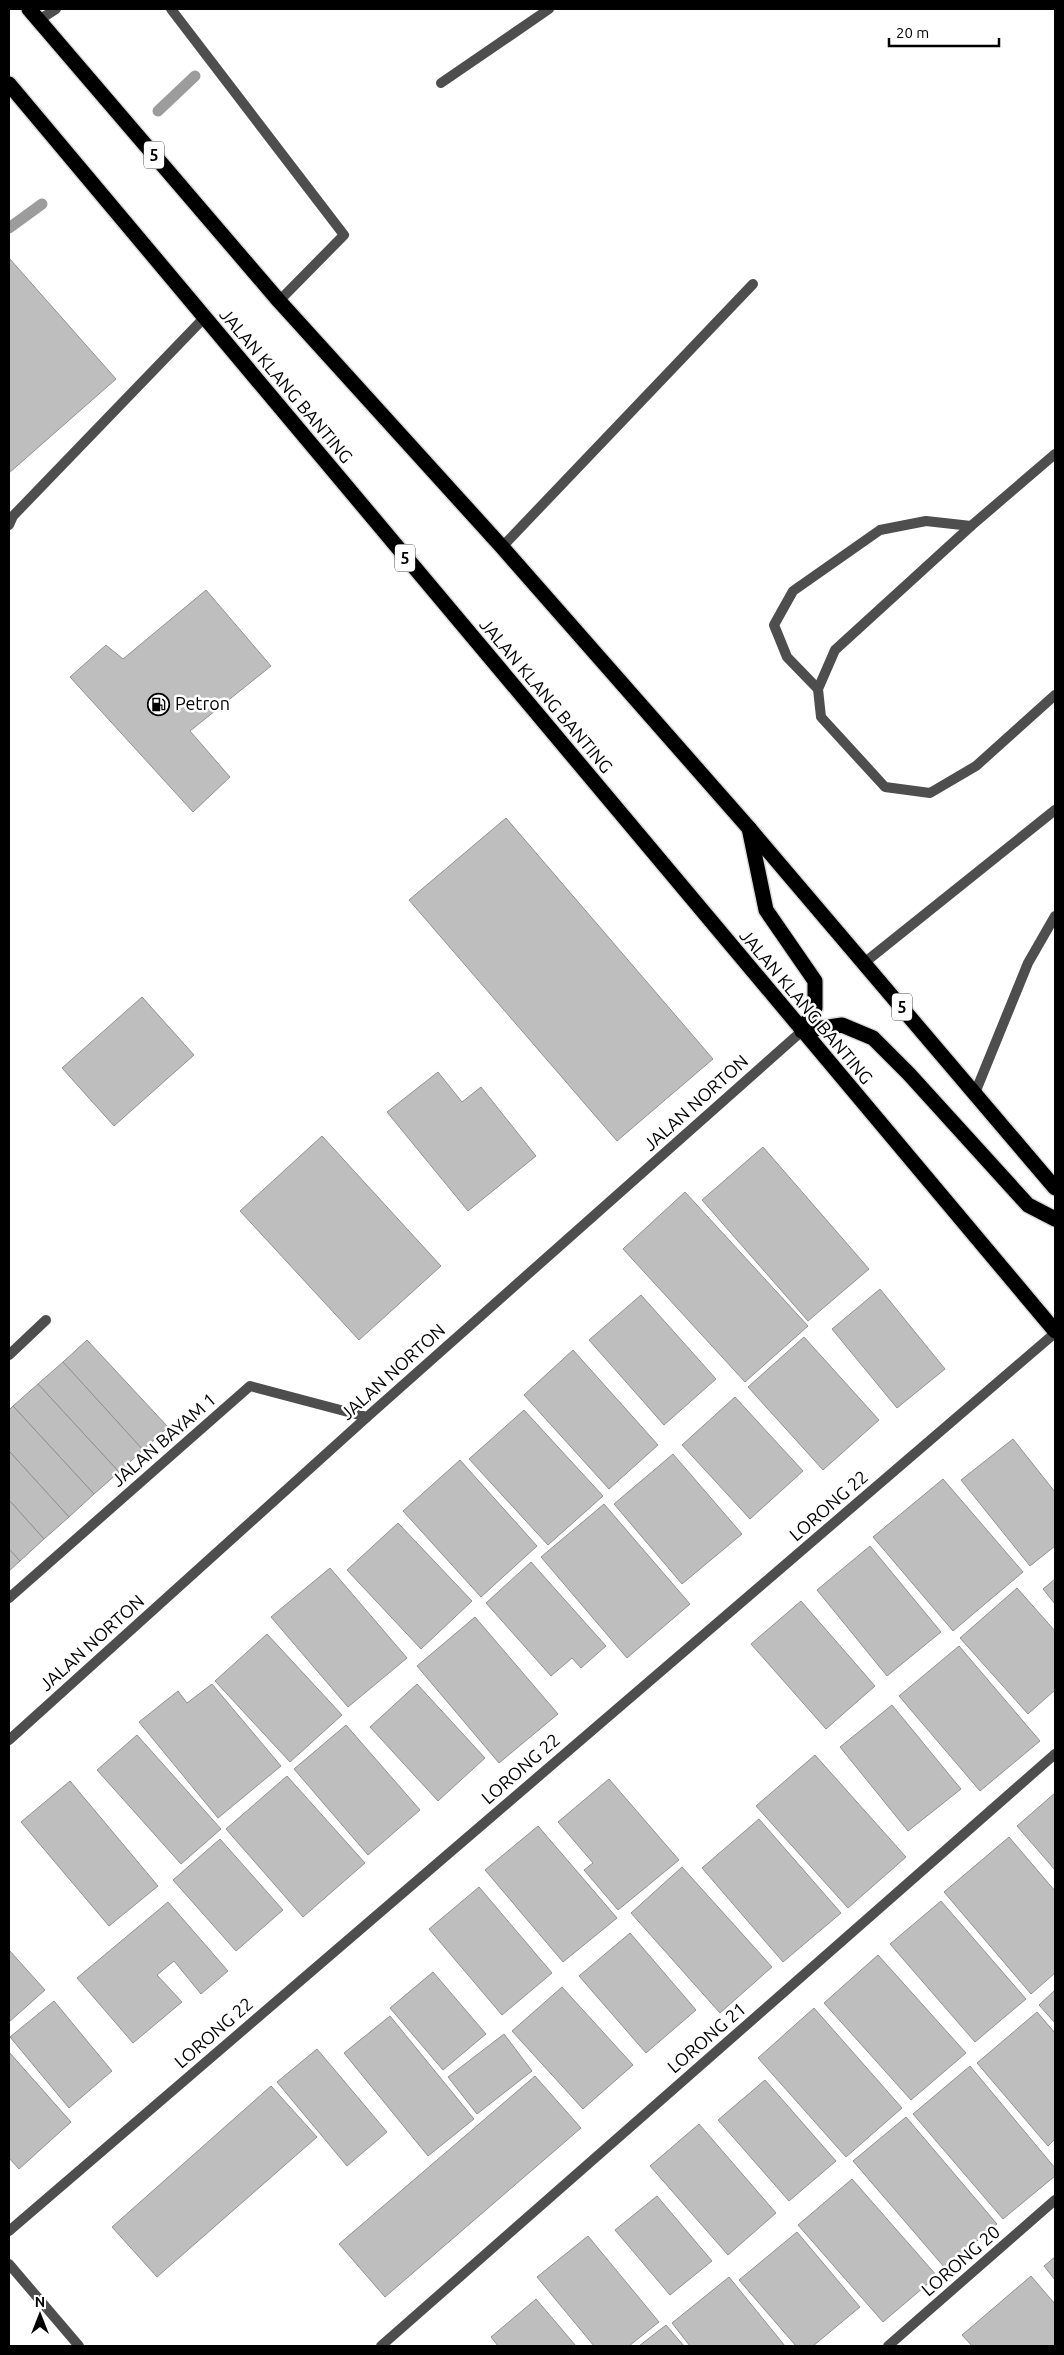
<svg xmlns="http://www.w3.org/2000/svg" width="1064" height="2355" font-family="Ubuntu,sans-serif">
<rect width="100%" height="100%" fill="#fff"/>
<g fill="none" stroke-linecap="round" stroke-linejoin="round">
<g stroke="#9c9c9c" stroke-width="11">
<path d="M158,111L195,76"/>
<path d="M9,228L42,204"/>
</g>
</g>
<g fill="#bebebe" stroke="#929292">
<path d="M9,258L116,379L9,473Z"/>
<path d="M206,590L271,666L190,731L230,777L193,812L70,677L106,645L123,659Z"/>
<path d="M506,818L713,1059L617,1141L409,900Z"/>
<path d="M142,997L194,1055L114,1126L62,1068Z"/>
<path d="M438,1072L462,1102L481,1087L536,1156L468,1211L387,1112Z"/>
<path d="M322,1136L441,1266L359,1340L240,1211Z"/>
<path d="M763,1147L869,1269L808,1321L702,1200Z"/>
<path d="M685,1192L808,1326L745,1382L623,1249Z"/>
<path d="M880,1289L945,1369L897,1408L832,1329Z"/>
<path d="M641,1295L716,1379L664,1425L589,1340Z"/>
<path d="M804,1337L879,1420L823,1470L748,1387Z"/>
<path d="M87,1340L168,1427L143,1450L63,1362Z"/>
<path d="M573,1350L658,1445L609,1489L524,1395Z"/>
<path d="M63,1362L143,1450L119,1472L38,1384Z"/>
<path d="M38,1384L119,1472L94,1494L13,1406Z"/>
<path d="M735,1397L803,1471L750,1519L682,1445Z"/>
<path d="M13,1406L94,1494L69,1517L9,1451V1410Z"/>
<path d="M524,1410L603,1496L548,1545L469,1459Z"/>
<path d="M1013,1439L1055,1492V1546L1030,1566L961,1480Z"/>
<path d="M9,1451L69,1517L44,1539L9,1500Z"/>
<path d="M673,1454L742,1534L682,1584L614,1504Z"/>
<path d="M460,1460L537,1546L481,1597L403,1511Z"/>
<path d="M943,1479L1023,1572L953,1631L873,1537Z"/>
<path d="M9,1500L44,1539L20,1561L9,1549Z"/>
<path d="M604,1504L690,1604L627,1658L541,1557Z"/>
<path d="M398,1523L472,1601L421,1649L347,1570Z"/>
<path d="M870,1546L941,1632L887,1676L817,1590Z"/>
<path d="M9,1549L20,1561L9,1571Z"/>
<path d="M531,1562L606,1646L581,1668L572,1658L551,1676L486,1603Z"/>
<path d="M330,1568L407,1658L348,1707L271,1617Z"/>
<path d="M1055,1579V1604L1043,1589Z"/>
<path d="M1017,1588L1055,1631V1690L1028,1714L960,1638Z"/>
<path d="M801,1601L875,1686L826,1729L751,1644Z"/>
<path d="M475,1617L558,1714L499,1763L417,1666Z"/>
<path d="M267,1634L342,1715L290,1762L215,1681Z"/>
<path d="M959,1646L1040,1741L980,1791L899,1696Z"/>
<path d="M212,1684L281,1766L218,1818L139,1722L178,1691L187,1703Z"/>
<path d="M417,1684L485,1758L438,1801L370,1727Z"/>
<path d="M892,1705L961,1789L908,1831L840,1747Z"/>
<path d="M346,1725L420,1810L368,1855L294,1769Z"/>
<path d="M137,1735L221,1829L181,1864L97,1770Z"/>
<path d="M815,1755L906,1857L848,1908L756,1806Z"/>
<path d="M287,1776L365,1863L303,1917L226,1829Z"/>
<path d="M609,1779L679,1860L618,1910L584,1870L593,1863L558,1822Z"/>
<path d="M70,1781L158,1886L109,1926L21,1822Z"/>
<path d="M1055,1793V1870L1017,1826Z"/>
<path d="M759,1819L841,1913L783,1962L702,1868Z"/>
<path d="M538,1826L617,1918L563,1962L485,1870Z"/>
<path d="M1009,1837L1055,1891V1973L1031,1994L944,1892Z"/>
<path d="M220,1839L283,1910L236,1951L173,1880Z"/>
<path d="M682,1867L772,1967L720,2013L631,1913Z"/>
<path d="M479,1887L552,1973L502,2015L429,1929Z"/>
<path d="M941,1901L1026,1999L975,2042L890,1944Z"/>
<path d="M168,1902L228,1971L201,1994L174,1961L157,1975L182,2002L133,2043L77,1978Z"/>
<path d="M630,1933L696,2010L646,2053L579,1976Z"/>
<path d="M9,1950L45,1990L9,2022Z"/>
<path d="M878,1955L966,2053L911,2100L824,2003Z"/>
<path d="M433,1972L486,2034L443,2070L390,2008Z"/>
<path d="M562,1987L633,2065L583,2109L512,2031Z"/>
<path d="M1055,1990V2023L1039,2005Z"/>
<path d="M54,2001L112,2071L69,2108L10,2037Z"/>
<path d="M814,2008L902,2108L846,2157L758,2058Z"/>
<path d="M1037,2012L1055,2033V2139L1048,2146L977,2063Z"/>
<path d="M390,2016L474,2119L428,2156L344,2053Z"/>
<path d="M504,2034L532,2071L477,2114L448,2077Z"/>
<path d="M317,2049L387,2132L347,2166L277,2082Z"/>
<path d="M9,2052L71,2122L19,2169L9,2158Z"/>
<path d="M970,2066L1055,2168V2176L1003,2219L913,2114Z"/>
<path d="M535,2076L581,2128L385,2297L339,2244Z"/>
<path d="M765,2080L836,2161L789,2201L718,2120Z"/>
<path d="M271,2086L317,2137L157,2277L112,2227Z"/>
<path d="M906,2117L997,2224L945,2268L853,2161Z"/>
<path d="M699,2124L776,2213L728,2255L650,2166Z"/>
<path d="M852,2179L937,2276L883,2322L798,2225Z"/>
<path d="M657,2196L712,2261L670,2295L615,2230Z"/>
<path d="M797,2232L860,2307L813,2346H796L739,2280Z"/>
<path d="M588,2236L659,2322L629,2346H594L537,2277Z"/>
<path d="M1055,2257V2280L1044,2266Z"/>
<path d="M1031,2276L1055,2304V2346H972L962,2335Z"/>
<path d="M729,2277L785,2346H690L672,2323Z"/>
<path d="M536,2299L576,2346H498L491,2337Z"/>
<path d="M666,2325L684,2346H639Z"/>
</g>
<g fill="none" stroke-linecap="round" stroke-linejoin="round">
<defs>
<g id="highway">
<path d="M29,9L279,301L502,547L748,827L1055,1188"/>
<path d="M9,84L1055,1331"/>
<path d="M749,828L766,910L815,981V1008L802,1031"/>
<path d="M802,1031L842,1025L873,1038L909,1074L1028,1205L1055,1219"/>
</g>
</defs>
<use href="#highway" stroke="#dbdbdb" stroke-width="18"/>
<g stroke="#4e4e4e" stroke-width="10">
<path d="M171,9L344,235L279,301"/>
<path d="M1055,454L971,526L835,650L818,689L821,717L885,787L930,793L976,766L1055,695"/>
<path d="M9,525L13,516L204,318"/>
<path d="M818,689L787,657L774,625L793,591L880,530L926,521L971,526"/>
<path d="M864,963L1055,810"/>
<path d="M975,1093L1028,963L1055,916"/>
<path d="M9,1355L46,1320"/>
</g>
<g stroke="#4e4e4e" stroke-width="10">
<path d="M39,20L56,9"/>
<path d="M441,83L549,9"/>
<path d="M502,547L753,284"/>
<path d="M9,1598L250,1386L367,1417"/>
<path d="M9,1740L367,1417L802,1031"/>
<path d="M9,2231L1055,1333"/>
<path d="M9,2264L79,2346"/>
<path d="M381,2346L1055,1754"/>
<path d="M888,2346L1055,2200"/>
</g>
<use href="#highway" stroke="#000" stroke-width="15"/>
</g>
<defs>
<symbol id="fuel-ring" viewBox="-11 -11 22 22"><circle r="9.5" fill="#fff" stroke="#000" stroke-width="1.5"/><path d="M-5.5-6h7V0h2V4h1.3V-2.5L3-4.5l.8-.8L6-3V5H2.5V1h-1V6h-7ZM-4.2-4.7v3.2H.2V-4.7Z" fill="#000"/></symbol>
</defs>
<g fill-rule="evenodd">
<use href="#fuel-ring" x="146" y="692" width="25" height="25"/>
</g>
<g text-anchor="middle" stroke-width="5" stroke-linejoin="round" paint-order="stroke">
<g fill="#fff" stroke="#4c4c4c" stroke-width="1">
<rect x="144" y="141.5" width="20" height="27" rx="4"/>
<rect x="395" y="544.5" width="20" height="27" rx="4"/>
<rect x="892" y="993.5" width="20" height="27" rx="4"/>
</g>
<g font-size="16" font-weight="bold" fill="#000">
<text x="154" y="161">5</text>
<text x="405" y="564">5</text>
<text x="902" y="1013">5</text>
</g>
<g font-size="18" fill="#000" stroke="#fff">
<text transform="translate(286 386) rotate(50)" y="6">JALAN KLANG BANTING</text>
<text transform="translate(546 696) rotate(50)" y="6">JALAN KLANG BANTING</text>
<text transform="translate(806 1007) rotate(50)" y="6">JALAN KLANG BANTING</text>
<text transform="translate(696 1103) rotate(-42)" y="6">JALAN NORTON</text>
<text transform="translate(393 1372) rotate(-42)" y="6">JALAN NORTON</text>
<text transform="translate(164 1440) rotate(-41)" y="6">JALAN BAYAM 1</text>
<text transform="translate(829 1506) rotate(-41)" y="6">LORONG 22</text>
<text transform="translate(92 1643) rotate(-42)" y="6">JALAN NORTON</text>
<text transform="translate(521 1769) rotate(-41)" y="6">LORONG 22</text>
<text transform="translate(214 2033) rotate(-41)" y="6">LORONG 22</text>
<text transform="translate(707 2038) rotate(-41)" y="6">LORONG 21</text>
<text transform="translate(961 2261) rotate(-41)" y="6">LORONG 20</text>
</g>
<g font-size="18" fill="#000" stroke="#fff" text-anchor="start">
<text x="175" y="710">Petron</text>
</g>
</g>
<rect width="1064" height="2355" fill="none" stroke="#000000" stroke-width="20"/>
<g transform="translate(40 2315)" stroke="#ffffff" stroke-width="4" paint-order="stroke">
<path d="M0-4L9 19L0 12L-9 19Z" fill="#000000"/>
<text y="-8" font-size="14" font-weight="bold" text-anchor="middle" fill="#000000">N</text>
</g>
<path d="M889 38v8h110v-8" fill="none" stroke="#000000" stroke-width="2.5"/>
<text x="896" y="38" font-size="15" fill="#000000" stroke="#ffffff" stroke-width="4" paint-order="stroke">20 m</text>
</svg>
